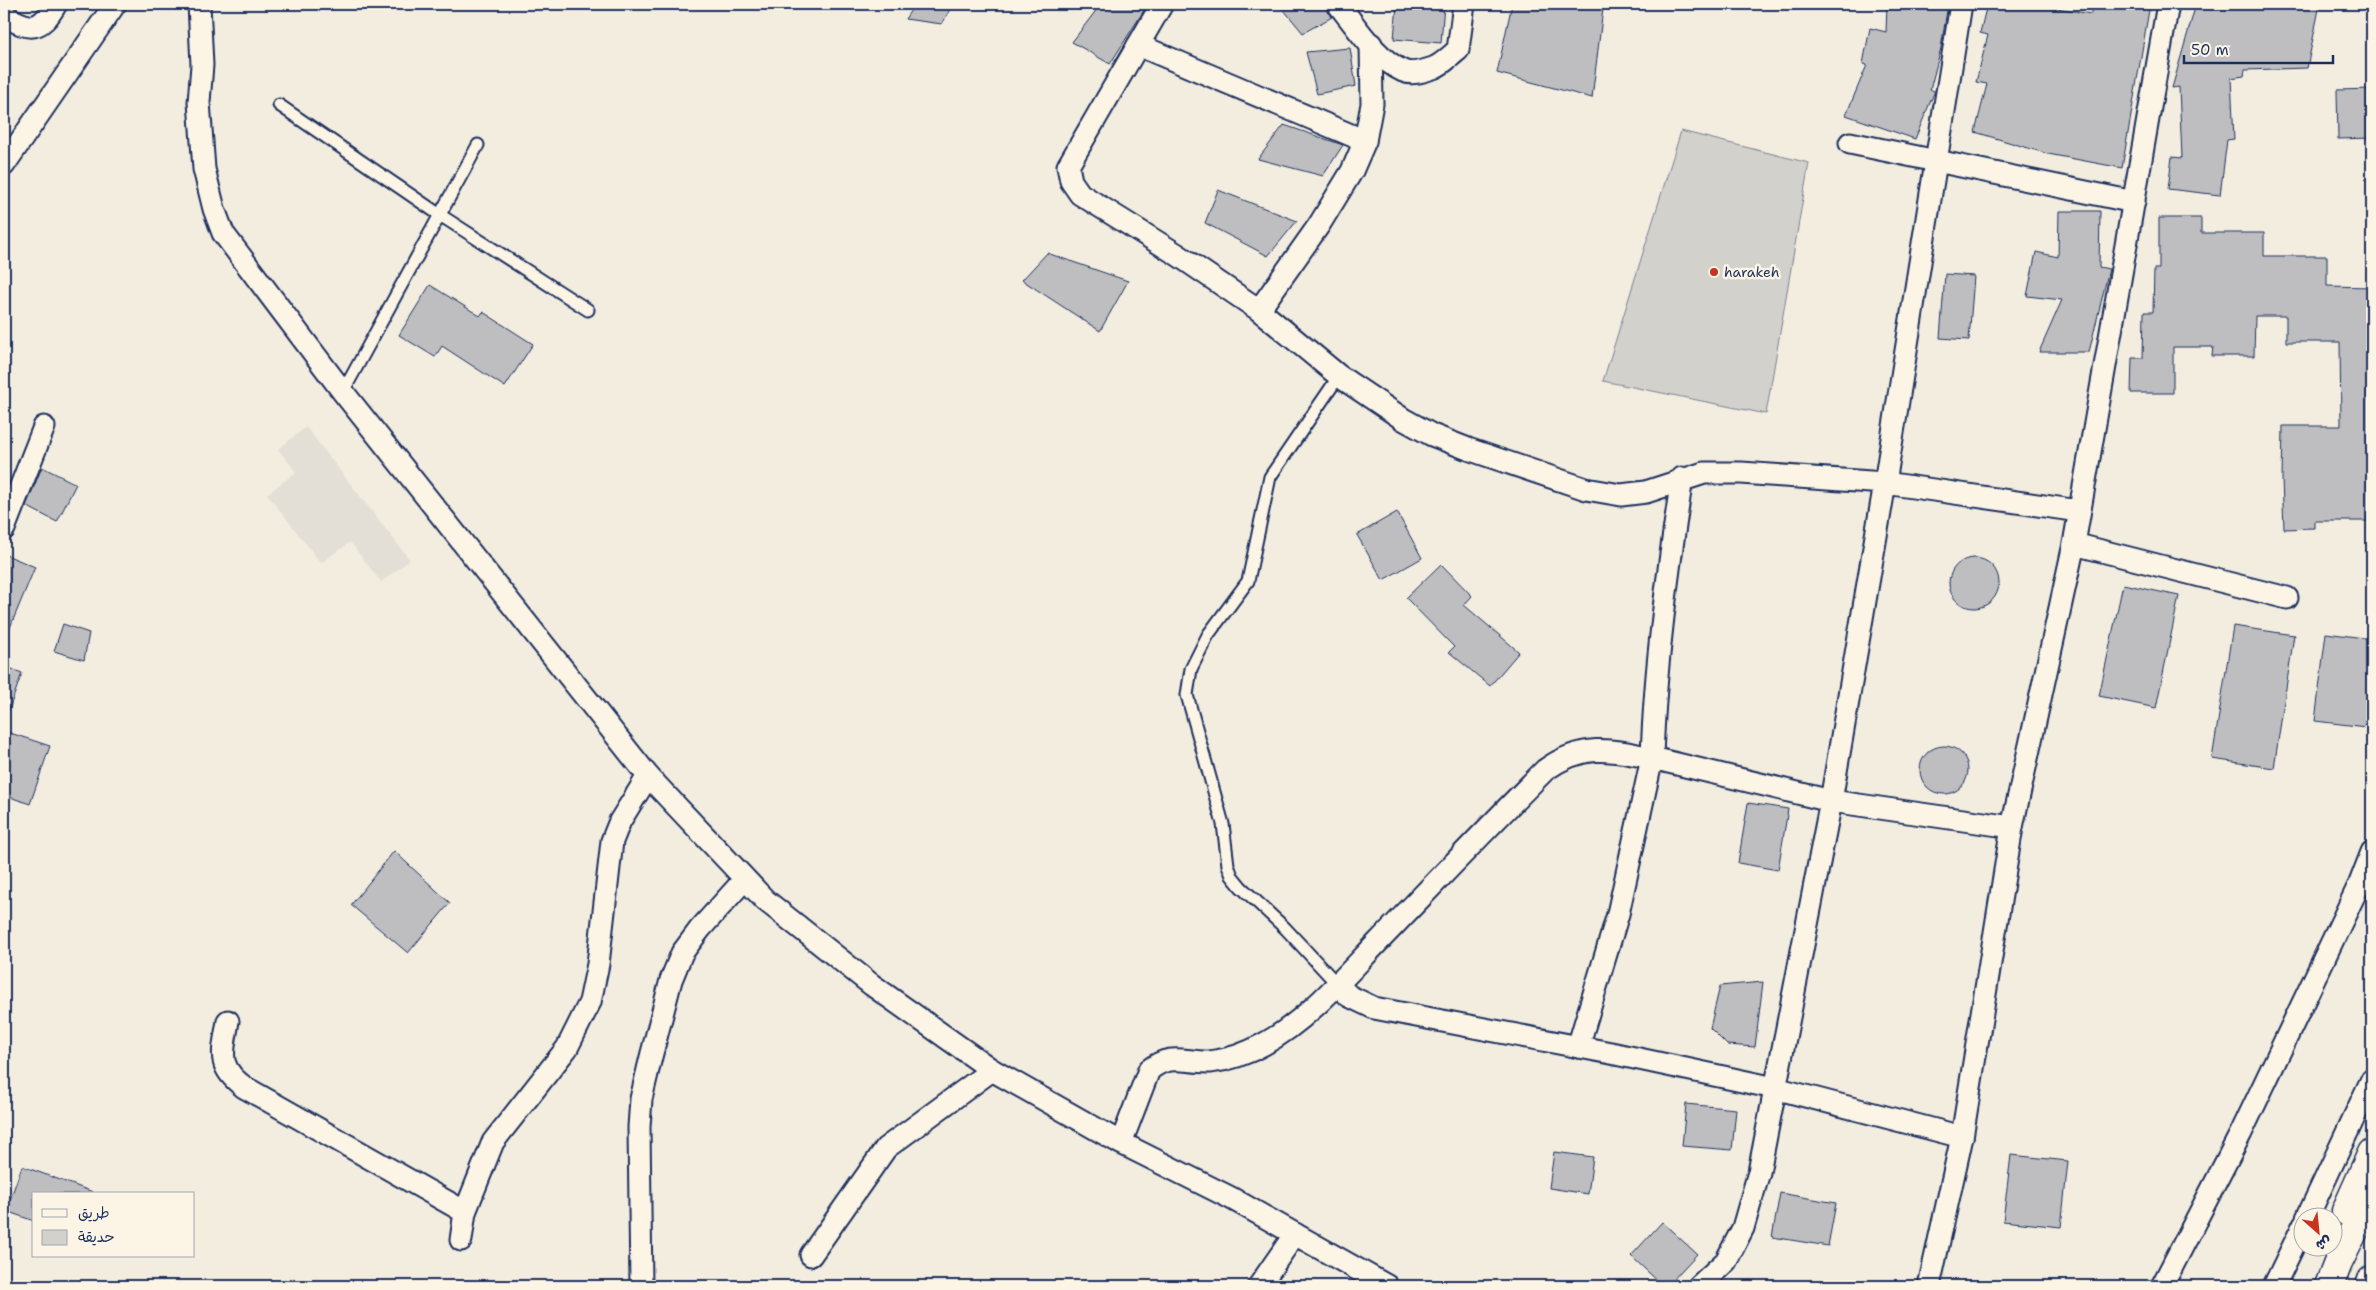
<svg xmlns="http://www.w3.org/2000/svg" width="2376" height="1290" font-family="'Shantell Sans','Playpen Sans Arabic',sans-serif">
<rect width="100%" height="100%" fill="#f3ede0"/>
<filter id="ink" filterUnits="userSpaceOnUse"><feTurbulence type="fractalNoise" baseFrequency=".02" numOctaves="2"/><feDisplacementMap in="SourceGraphic" scale="10" xChannelSelector="R" yChannelSelector="G"/><feConvolveMatrix kernelMatrix="1 2 1 2 8 2 1 2 1" color-interpolation-filters="sRGB"/></filter>
<g filter="url(#ink)">
<path fill="#e3dfd6" d="M306,427L410,560L381,582L350,542L321,563L267,494L296,472L278,449Z"/>
<path fill="#d3d1cc" stroke="#778095" d="M1681,131L1809,163L1766,414L1603,381Z"/>
<g fill="#bebec0" stroke="#1b2f5e">
<path d="M915,4H953L942,24L905,19Z"/>
<path d="M1101,4H1148L1110,64L1072,42Z"/>
<path d="M1279,4H1322L1332,17L1303,33Z"/>
<path d="M1397,4H1444L1441,43L1394,39Z"/>
<path d="M1512,4H1578L1603,9L1592,98L1497,73Z"/>
<path d="M1887,4H1948L1941,48L1930,90L1935,91L1934,93L1915,139L1846,115L1867,65L1863,64L1870,28L1886,32Z"/>
<path d="M1987,4H2035L2091,14L2092,4H2150L2122,168L2048,154L1975,132L1987,84L1976,82L1988,35L1980,33Z"/>
<path d="M2196,4H2320L2307,68L2245,70L2244,76L2231,78L2234,139L2227,140L2220,195L2168,189L2172,157L2182,158L2179,87L2172,88Z"/>
<path d="M1350,48L1356,86L1317,94L1306,52Z"/>
<path d="M2372,89V138L2338,139L2337,90Z"/>
<path d="M1284,125L1343,145L1323,176L1258,159Z"/>
<path d="M1218,190L1297,221L1268,256L1205,223Z"/>
<path d="M2059,211H2100L2099,267L2109,269L2089,352H2039L2062,300L2027,296L2036,252L2058,257Z"/>
<path d="M2159,218H2201V233H2264V256H2327V286L2372,287V521H2314V528L2284,529L2282,479L2283,426H2341L2340,342H2286V316H2255L2254,356H2212L2213,347H2173V393H2131L2132,358H2143L2144,312H2153L2154,269H2159Z"/>
<path d="M1047,253L1128,281L1100,331L1022,280Z"/>
<path d="M1945,274L1974,276L1969,340L1940,338Z"/>
<path d="M430,285L480,316L483,312L533,344L505,387L442,346L435,357L399,335Z"/>
<path d="M42,467L76,484L57,522L26,506Z"/>
<path d="M1397,512L1422,558L1383,580L1357,535Z"/>
<path d="M4,554L35,567L4,642Z"/>
<circle cx="1974" cy="583" r="25"/>
<path d="M1441,564L1472,596L1464,605L1519,652L1490,686L1449,652L1454,647L1406,598Z"/>
<path d="M2123,584L2179,596L2156,708L2099,696Z"/>
<path d="M63,624L89,633L84,660L54,651Z"/>
<path d="M2233,626L2294,635L2274,768L2212,759Z"/>
<path d="M2326,633L2372,639V678L2366,727L2315,721Z"/>
<path d="M4,666L22,673L6,718L4,717Z"/>
<path d="M4,731L50,746L30,804L4,795Z"/>
<circle cx="1944" cy="770" r="24"/>
<path d="M1748,803L1788,809L1778,870L1738,863Z"/>
<path d="M394,851L450,903L408,953L351,905Z"/>
<path d="M1763,982L1755,1047L1727,1045L1710,1028L1720,986Z"/>
<path d="M1686,1104L1736,1109L1732,1150L1682,1146Z"/>
<path d="M1554,1152L1593,1157L1588,1194L1549,1188Z"/>
<path d="M2011,1155L2068,1161L2061,1227L2003,1221Z"/>
<path d="M22,1166L93,1192V1194H34V1221L6,1211Z"/>
<path d="M1780,1193L1836,1203L1828,1246L1772,1237Z"/>
<path d="M1662,1222L1697,1254L1667,1286H1663L1631,1256Z"/>
</g>
<g fill="none" stroke-linecap="round" stroke-linejoin="round">
<defs>
<g id="lane">
<path d="M279,105L440,215L588,310"/>
<path d="M343,392L478,145"/>
<path d="M1337,984L1285,928L1241,887L1232,876L1228,865L1223,824L1187,695L1191,669L1208,635L1248,581L1270,477L1339,376"/>
</g>
<g id="street">
<path d="M199,4L202,65L199,102L204,169L214,209L223,233L343,392L648,776L765,900L872,985L992,1070L1121,1143L1231,1198L1387,1286"/>
<path d="M1162,4L1068,166L1071,181L1080,194L1178,255L1259,310L1339,376L1403,419L1432,435L1468,449L1586,489L1621,495L1646,492L1704,473H1741L1885,483L2079,511"/>
<path d="M1338,4C1356,26 1376,59 1403,71C1412,75 1424,71 1433,68C1442,65 1451,55 1458,50L1464,4"/>
<path d="M4,15C30,31 40,32 56,4"/>
<path d="M1138,45L1365,141"/>
<path d="M1850,143L2134,202"/>
<path d="M4,165L115,4"/>
<path d="M1259,310L1319,225L1352,171L1365,141L1372,104L1371,44"/>
<path d="M4,529L44,427"/>
<path d="M2074,544L2287,598"/>
<path d="M1337,984L1349,996L1374,1008L1611,1053L1775,1088L1962,1137"/>
<path d="M228,1021C223,1053 216,1066 244,1087L465,1212"/>
<path d="M1578,1047L1618,914L1652,758L1831,801L2012,827"/>
<path d="M1121,1143L1149,1070C1171,1052 1185,1063 1210,1062C1228,1060 1248,1053 1264,1044C1308,1020 1344,977 1379,941C1434,884 1489,826 1545,770C1583,743 1609,749 1652,758C1655,665 1668,571 1682,478"/>
<path d="M2307,1218L2372,1079"/>
<path d="M461,1240L465,1212L493,1142L567,1048L590,1002L598,964L612,841L620,821L648,776"/>
<path d="M811,1255L886,1148L992,1070"/>
<path d="M641,1286L639,1127L641,1099L651,1057L671,980L682,953L700,929L744,880"/>
<path d="M1259,1286L1295,1234"/>
<path d="M1699,1286L1726,1261L1743,1228L1759,1172L1831,801L1885,483L1961,4"/>
<path d="M1929,1286L1962,1137L2012,827L2074,544L2168,4"/>
<path d="M2162,1286L2241,1133L2360,883L2372,852"/>
<path d="M2274,1286L2304,1224"/>
</g>
<g id="highway">
<path d="M2346,1211L2372,1153"/>
<path d="M2329,1286L2338,1263L2372,1194"/>
<path d="M2370,1286L2372,1280"/>
</g>
</defs>
<use href="#lane" stroke="#1b2f5e" stroke-width="15"/>
<use href="#street" stroke="#1b2f5e" stroke-width="25"/>
<use href="#highway" stroke="#1b2f5e" stroke-width="31"/>
<use href="#lane" stroke="#fcf5e5" stroke-width="11"/>
<use href="#street" stroke="#fcf5e5" stroke-width="21"/>
<use href="#highway" stroke="#fcf5e5" stroke-width="28"/>
</g>
</g>
<circle fill="#c8321e" stroke="#fcf5e5" stroke-width="2" cx="1714" cy="272" r="5"/>
<g text-anchor="middle" stroke-width="5" stroke-linejoin="round" paint-order="stroke">
<g font-size="14" fill="#1b2f5e" stroke="#fcf5e5" text-anchor="start">
<text x="1724" y="277">harakeh</text>
</g>
</g>
<rect width="2376" height="1290" fill="none" stroke="#fcf5e5" stroke-width="20"/>
<rect x="10" y="10" width="2356" height="1270" fill="none" stroke="#1b2f5e" stroke-width="2" filter="url(#ink)"/>
<rect x="32" y="1192" width="162" height="65" fill="#fcf5e5" stroke="#a2a6af"/>
<rect x="42" y="1209" width="25" height="8" fill="#fcf5e5" stroke="#a2a6af"/>
<text x="78" y="1218" font-size="15" fill="#1b2f5e">طريق</text>
<rect x="42" y="1230" width="25" height="15" fill="#d3d1cc" stroke="#a2a6af"/>
<text x="78" y="1242" font-size="15" fill="#1b2f5e">حديقة</text>
<g transform="translate(2318 1232) rotate(153)"><circle r="24" fill="#fcf5e5" stroke="#a2a6af"/>
<path d="M0-4L9 19L0 12L-9 19Z" fill="#c8321e"/>
<text y="-8" font-size="14" font-weight="bold" text-anchor="middle" fill="#1b2f5e">ش</text>
</g>
<path d="M2184 55v8h149v-8" fill="none" stroke="#1b2f5e" stroke-width="2.5"/>
<text x="2191" y="55" font-size="15" fill="#1b2f5e" stroke="#fcf5e5" stroke-width="4" paint-order="stroke">50 m</text>
</svg>
